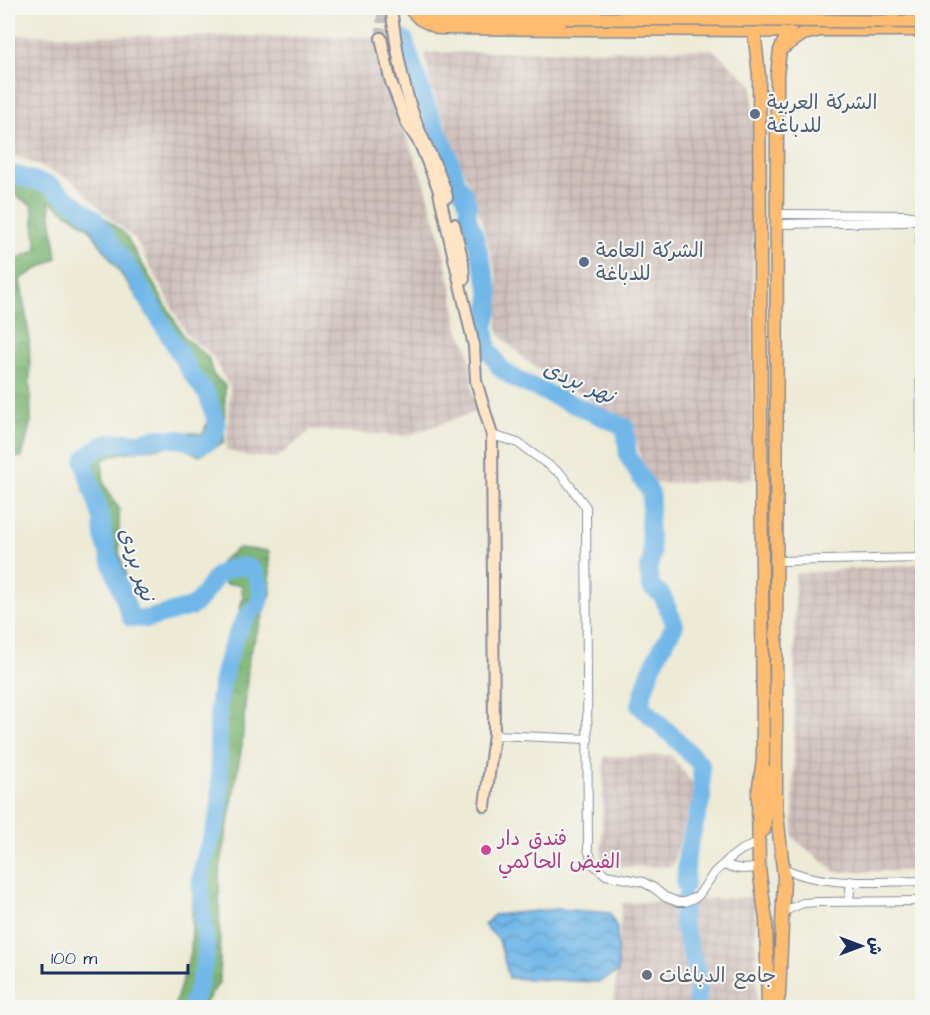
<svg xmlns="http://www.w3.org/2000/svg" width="930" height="1015" font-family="'Architects Daughter','Playpen Sans Arabic',sans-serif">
<defs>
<pattern id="industrial-grid" width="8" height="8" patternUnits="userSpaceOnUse" patternTransform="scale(1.5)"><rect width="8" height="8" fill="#cfc0bb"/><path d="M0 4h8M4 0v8" fill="none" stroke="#b1a5a3"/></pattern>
<pattern id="forest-crowns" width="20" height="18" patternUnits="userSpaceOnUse" patternTransform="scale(1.5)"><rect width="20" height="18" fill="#7cb573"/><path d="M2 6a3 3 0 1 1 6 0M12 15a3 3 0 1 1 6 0" fill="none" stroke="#659462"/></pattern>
<pattern id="water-waves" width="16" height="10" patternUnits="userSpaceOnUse" patternTransform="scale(1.5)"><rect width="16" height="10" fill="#71b7e8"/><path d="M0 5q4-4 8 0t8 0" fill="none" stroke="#5c95bf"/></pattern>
</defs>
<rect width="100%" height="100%" fill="#f6f6f2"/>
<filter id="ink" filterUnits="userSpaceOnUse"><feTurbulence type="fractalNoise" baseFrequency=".0167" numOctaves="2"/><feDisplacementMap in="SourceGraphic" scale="12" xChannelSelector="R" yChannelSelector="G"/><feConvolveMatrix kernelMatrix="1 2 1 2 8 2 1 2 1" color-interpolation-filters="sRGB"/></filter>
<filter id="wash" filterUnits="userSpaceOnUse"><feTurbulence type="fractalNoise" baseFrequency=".008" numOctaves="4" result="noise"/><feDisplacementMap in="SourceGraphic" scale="24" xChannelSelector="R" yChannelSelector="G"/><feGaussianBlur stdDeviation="1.35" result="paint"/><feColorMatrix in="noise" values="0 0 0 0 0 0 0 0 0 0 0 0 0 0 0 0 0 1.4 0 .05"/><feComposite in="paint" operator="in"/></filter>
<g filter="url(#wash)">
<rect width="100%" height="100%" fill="#edead5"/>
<g fill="url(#industrial-grid)">
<path d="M8,35L376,37L387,88L423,179L440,237L454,302L458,330L468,347L475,412L406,436L311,430L277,458L247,456L226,450L230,388L211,354L187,335L136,240L107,215L73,181L22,158L8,155Z"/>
<path d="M712,49L753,85V479L649,484L631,425L525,360L498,333V279L477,206L431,87L425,53Z"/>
<path d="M922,563V870L836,872L793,838L795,574Z"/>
<path d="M671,755L696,788L672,867L601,866L604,757Z"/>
<path d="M755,897L757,1007L613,1008L622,903Z"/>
</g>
<g fill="url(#forest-crowns)" stroke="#4c7268" stroke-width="1.5">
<path d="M8,167L34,174L78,197L125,234L184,337L208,357L213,375L225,385L224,442L199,456L180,445L121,453L102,460L104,484L119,509V553L126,575L113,580L94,506L81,464L88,449L116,436L182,432L203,434L208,421L196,385L158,332L133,291L89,228L49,201L57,258L20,279L29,334L31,422L22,457L8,458V262L37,250L32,205L8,191Z"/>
<path d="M238,548L269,551L271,594L249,655L242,745L219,875L220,981L203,1007H174L191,952L193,898L215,806V709L243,597L241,584H225L221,561Z"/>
</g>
<path fill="url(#water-waves)" stroke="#4673a3" stroke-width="1.5" d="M558,909L610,913L617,929L618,972L599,982L509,978L499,940L484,925L494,915Z"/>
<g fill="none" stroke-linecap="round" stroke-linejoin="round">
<g stroke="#71b7e8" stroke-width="18">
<path d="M404,39L425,101L448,154L457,183L465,196L468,206V219L475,236L490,293L489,311L485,328L488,349L501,369L517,380L625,427L628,456L651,494L649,524L652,556L648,571L651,587L662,595L675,625C658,653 647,674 640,706L674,737L701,765L702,798L687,853L685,885"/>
<path d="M8,173L49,185L95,219L134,276L191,373L208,396L217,425L215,435L209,441L201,445L178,439L155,438L140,442H112L102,445L85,458L84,462L88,476L102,519L103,536L109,556L131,618L147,619L191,607C211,594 209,571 237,567C241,566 246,566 250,568C258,573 262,588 261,597C259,608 248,613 243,622C231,644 224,670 220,695C214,732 223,770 219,808C217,833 202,854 201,878C199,901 205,924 206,946C206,966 198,989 190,1008"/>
<path d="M684,901L682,922L698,976L697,1008"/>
</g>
</g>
</g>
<g filter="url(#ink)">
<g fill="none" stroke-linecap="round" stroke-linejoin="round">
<path stroke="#c3c5bd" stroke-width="10" stroke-dasharray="10 5" stroke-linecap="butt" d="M381,38L382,8"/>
<defs>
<g id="street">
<path d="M777,214L905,215L922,218"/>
<path d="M920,218L921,558"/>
<path d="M777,224L905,222L920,218"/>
<path d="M492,435L518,443L561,474L586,507L588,849L593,864L606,875L643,882L654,888L665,897L678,902H685L698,896L714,873L729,859L741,850L758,843"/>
<path d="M777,561L922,558"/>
<path d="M494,735L588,739"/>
<path d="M723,865L741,869L759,868"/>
<path d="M783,868C824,888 878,881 922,881"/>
<path d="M849,901L851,881"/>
<path d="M782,912L803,903L818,902L922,901"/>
</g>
<g id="secondary">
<path d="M391,8C396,45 401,80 414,116C423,144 440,168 447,197"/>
<path d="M381,38L390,79L407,124L420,144L438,188L474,346L476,381L492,435L494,735L485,806"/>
<path d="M454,224L463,262L464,279"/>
</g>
<g id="primary">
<path d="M409,8L420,19L439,28L754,30L759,76L763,760L758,793L759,868L766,920L768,1008"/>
<path d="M416,10L435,17L446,18H565"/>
<path d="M751,22L754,30C769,32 780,34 793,24"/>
<path d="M781,49L803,34L821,30H922"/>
<path d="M764,830L767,801L765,770"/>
<path d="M776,1008L779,995L784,878L776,805L777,75L780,50L791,26"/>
</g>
</defs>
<use href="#street" stroke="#848c9a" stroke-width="10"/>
<use href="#secondary" stroke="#848c9a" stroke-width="14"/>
<use href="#primary" stroke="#848c9a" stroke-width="15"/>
<use href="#street" stroke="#fff" stroke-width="8"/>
<use href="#secondary" stroke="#ffe4c6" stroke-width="10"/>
<use href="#primary" stroke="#febc70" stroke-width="12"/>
<defs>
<g id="primary-bridge">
<path d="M660,8H922"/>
<path d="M565,18L922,22"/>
</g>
</defs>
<use href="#primary-bridge" stroke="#848c9a" stroke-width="15" stroke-linecap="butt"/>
<use href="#primary-bridge" stroke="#febc70" stroke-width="12"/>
</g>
</g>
<g fill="#5c6f8a" stroke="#f6f6f2" stroke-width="2">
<circle cx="755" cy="114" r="6"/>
<circle cx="584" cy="262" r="6"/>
</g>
<circle fill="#d1479c" stroke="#f6f6f2" stroke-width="2" cx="486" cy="850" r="6"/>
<circle fill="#6b7280" stroke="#f6f6f2" stroke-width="2" cx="647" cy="975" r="6"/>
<g text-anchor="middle" stroke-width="4.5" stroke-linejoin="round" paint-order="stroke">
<g font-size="20" fill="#4e5e75" stroke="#f6f6f2" text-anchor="start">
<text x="767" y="109">الشركة العربية<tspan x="767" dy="23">للدباغة</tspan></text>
<text x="596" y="257">الشركة العامة<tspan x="596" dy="23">للدباغة</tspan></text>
</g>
<g font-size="20" fill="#b23c85" stroke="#f6f6f2" text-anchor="start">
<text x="498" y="845">فندق دار<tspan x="498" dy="23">الفيض الحاكمي</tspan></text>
</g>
<g font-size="20" fill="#5b616d" stroke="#f6f6f2" text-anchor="start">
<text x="659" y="982">جامع الدباغات</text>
</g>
<g font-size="21" font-style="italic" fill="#355887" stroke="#f6f6f2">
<text transform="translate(579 382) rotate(24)" y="7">نهر بردى</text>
<text transform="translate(137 564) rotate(72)" y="7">نهر بردى</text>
</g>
</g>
<rect width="930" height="1015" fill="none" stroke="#f6f6f2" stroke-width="30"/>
<g transform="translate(861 946) rotate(90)" stroke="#f6f6f2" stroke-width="4.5" paint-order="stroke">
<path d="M0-4.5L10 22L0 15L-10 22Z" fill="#1b2f5e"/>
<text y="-9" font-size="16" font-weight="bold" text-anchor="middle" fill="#1b2f5e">ش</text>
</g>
<path d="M42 964v9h146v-9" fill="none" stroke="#1b2f5e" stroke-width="3"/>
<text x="51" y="964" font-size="18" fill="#1b2f5e" stroke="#f6f6f2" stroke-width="4.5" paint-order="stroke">100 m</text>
</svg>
